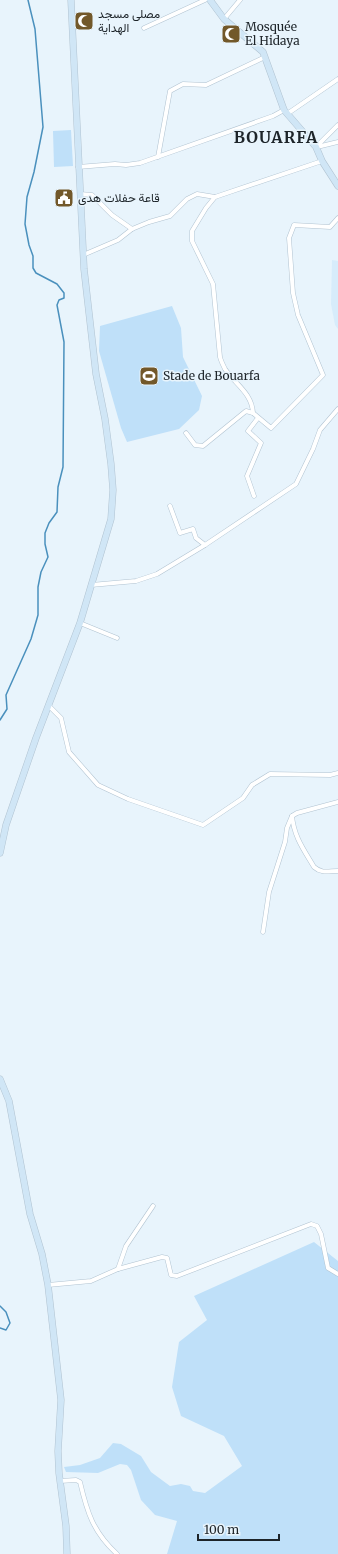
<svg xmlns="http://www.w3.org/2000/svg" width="338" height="1554" font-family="Merriweather,Vazirmatn,serif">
<rect width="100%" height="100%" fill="#e8f4fc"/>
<path fill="#d7ecfb" d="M332,260L338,261V329L335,325L331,304Z"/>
<g fill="#bfe0f9">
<path d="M71,130L73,166L54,167L53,131Z"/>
<path d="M172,306L181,328L183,357L202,396L199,410L179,429L127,442L121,428L99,351L100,326Z"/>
<path d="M314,1242L338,1261V1554H167L177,1521L155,1515L141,1500L131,1470L127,1465L120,1464L98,1473L66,1472L64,1467L80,1465L100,1458L113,1443L121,1444L141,1456L151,1472L170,1486L181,1484L190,1486L193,1491L205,1493L242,1466L224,1436L181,1416L172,1387L179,1342L207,1320L194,1296Z"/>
</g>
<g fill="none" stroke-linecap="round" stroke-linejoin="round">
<g stroke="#4a90bd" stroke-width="1.5">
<path d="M0,720L7,709L6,695L31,639L38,615V587L41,572L48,557L45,544V533L49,523L57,512L58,487L63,467L64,342L57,305L59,300L64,298V293L57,284L36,273L33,268V256L29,245L25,224L27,197L34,172L43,127L35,29L28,0"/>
<path d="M0,1306L6,1312L10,1323L6,1330L0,1328"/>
</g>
<defs>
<g id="street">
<path d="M224,19L240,0"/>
<path d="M144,28L205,0"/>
<path d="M287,114L338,79"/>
<path d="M316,147L338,125"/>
<path d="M317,147L338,142"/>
<path d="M158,157L170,91L183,84L206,85L265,57"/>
<path d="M78,167L115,164L126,165L140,163L273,116L284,110"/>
<path d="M80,194L92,195L112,215L132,229"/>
<path d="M215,197L206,208L192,231V241L213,284L220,357C221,361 223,365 225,369C235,384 252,393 253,413"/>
<path d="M83,255L118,240L132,229L149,222L170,216L187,199L197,194L215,197L322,161"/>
<path d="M186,433L195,445L203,446L246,411L253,413L271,428L323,375L298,315L293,293L289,238L294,225L330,227L338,218"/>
<path d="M254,496L247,476L261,443L248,431L258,418"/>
<path d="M170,506L180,533L193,529L196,538L205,545"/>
<path d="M91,585L136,581L157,574L205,545L296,484L313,449L320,430L338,409"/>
<path d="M80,623L117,638"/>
<path d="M48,705L61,718L69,752L98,785L128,799L203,825L243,798L252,785L270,774L330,775L338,773"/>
<path d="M292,816C294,837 304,850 314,867C322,874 329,871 338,871"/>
<path d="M263,932L269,892L285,842L287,828L292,816L297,813L338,802"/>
<path d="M118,1269L126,1246L153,1206"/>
<path d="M48,1285L91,1281L118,1269L162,1257L167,1258L171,1275L177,1276L311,1224L317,1226L321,1234L328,1268L338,1274"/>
<path d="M60,1481L76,1480L80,1482C87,1512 93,1532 117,1554"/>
</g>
<g id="secondary">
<path d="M210,0L224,19L263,52L284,110L316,147L322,161L338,186"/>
<path d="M0,853L6,825L36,738L80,623L111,519L113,490L111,464L105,419L96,374L84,269L71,0"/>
<path d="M0,1079L9,1101L30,1214L42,1254L48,1285L61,1400L58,1451L59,1473L66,1526L67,1554"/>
</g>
</defs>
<use href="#street" stroke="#b1c3d1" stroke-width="5"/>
<use href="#secondary" stroke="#b1c3d1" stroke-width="7"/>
<use href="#street" stroke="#fff" stroke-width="4"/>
<use href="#secondary" stroke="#d0e6f6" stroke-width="6"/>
</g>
<defs>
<symbol id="mosque-square" viewBox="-11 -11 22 22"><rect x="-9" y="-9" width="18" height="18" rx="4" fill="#72582a" stroke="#e8f4fc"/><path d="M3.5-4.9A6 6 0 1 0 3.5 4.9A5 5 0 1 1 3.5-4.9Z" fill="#fff"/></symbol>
<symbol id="civic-square" viewBox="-11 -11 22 22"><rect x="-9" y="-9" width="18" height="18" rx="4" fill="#72582a" stroke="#e8f4fc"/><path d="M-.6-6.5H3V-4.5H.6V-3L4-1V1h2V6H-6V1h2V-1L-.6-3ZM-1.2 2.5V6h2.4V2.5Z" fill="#fff"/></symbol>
<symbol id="stadium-square" viewBox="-11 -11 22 22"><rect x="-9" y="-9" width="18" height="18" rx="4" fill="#72582a" stroke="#e8f4fc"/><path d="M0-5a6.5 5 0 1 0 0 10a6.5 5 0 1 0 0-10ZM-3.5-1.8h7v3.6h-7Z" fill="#fff"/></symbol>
</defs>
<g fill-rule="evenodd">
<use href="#mosque-square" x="73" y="10" width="22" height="22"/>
<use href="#mosque-square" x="220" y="23" width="22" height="22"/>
<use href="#civic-square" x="53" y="187" width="22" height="22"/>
<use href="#stadium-square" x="138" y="365" width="22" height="22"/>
</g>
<g text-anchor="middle" stroke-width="3" stroke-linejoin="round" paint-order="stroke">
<g font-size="12" fill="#1d2429" stroke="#e8f4fc" text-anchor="start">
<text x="98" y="18">مصلى مسجد<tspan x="98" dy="14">الهداية</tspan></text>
<text x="245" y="31">Mosquée<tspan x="245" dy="14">El Hidaya</tspan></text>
<text x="78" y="202">قاعة حفلات هدى</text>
<text x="163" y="380">Stade de Bouarfa</text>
</g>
<g font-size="16" font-weight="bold" letter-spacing="1" fill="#1d2429" stroke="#e8f4fc">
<text x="276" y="143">BOUARFA</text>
</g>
</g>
<path d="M198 1534v6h81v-6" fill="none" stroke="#1d2429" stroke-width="2"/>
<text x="204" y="1534" font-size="12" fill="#1d2429" stroke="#e8f4fc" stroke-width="3" paint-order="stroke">100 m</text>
</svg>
